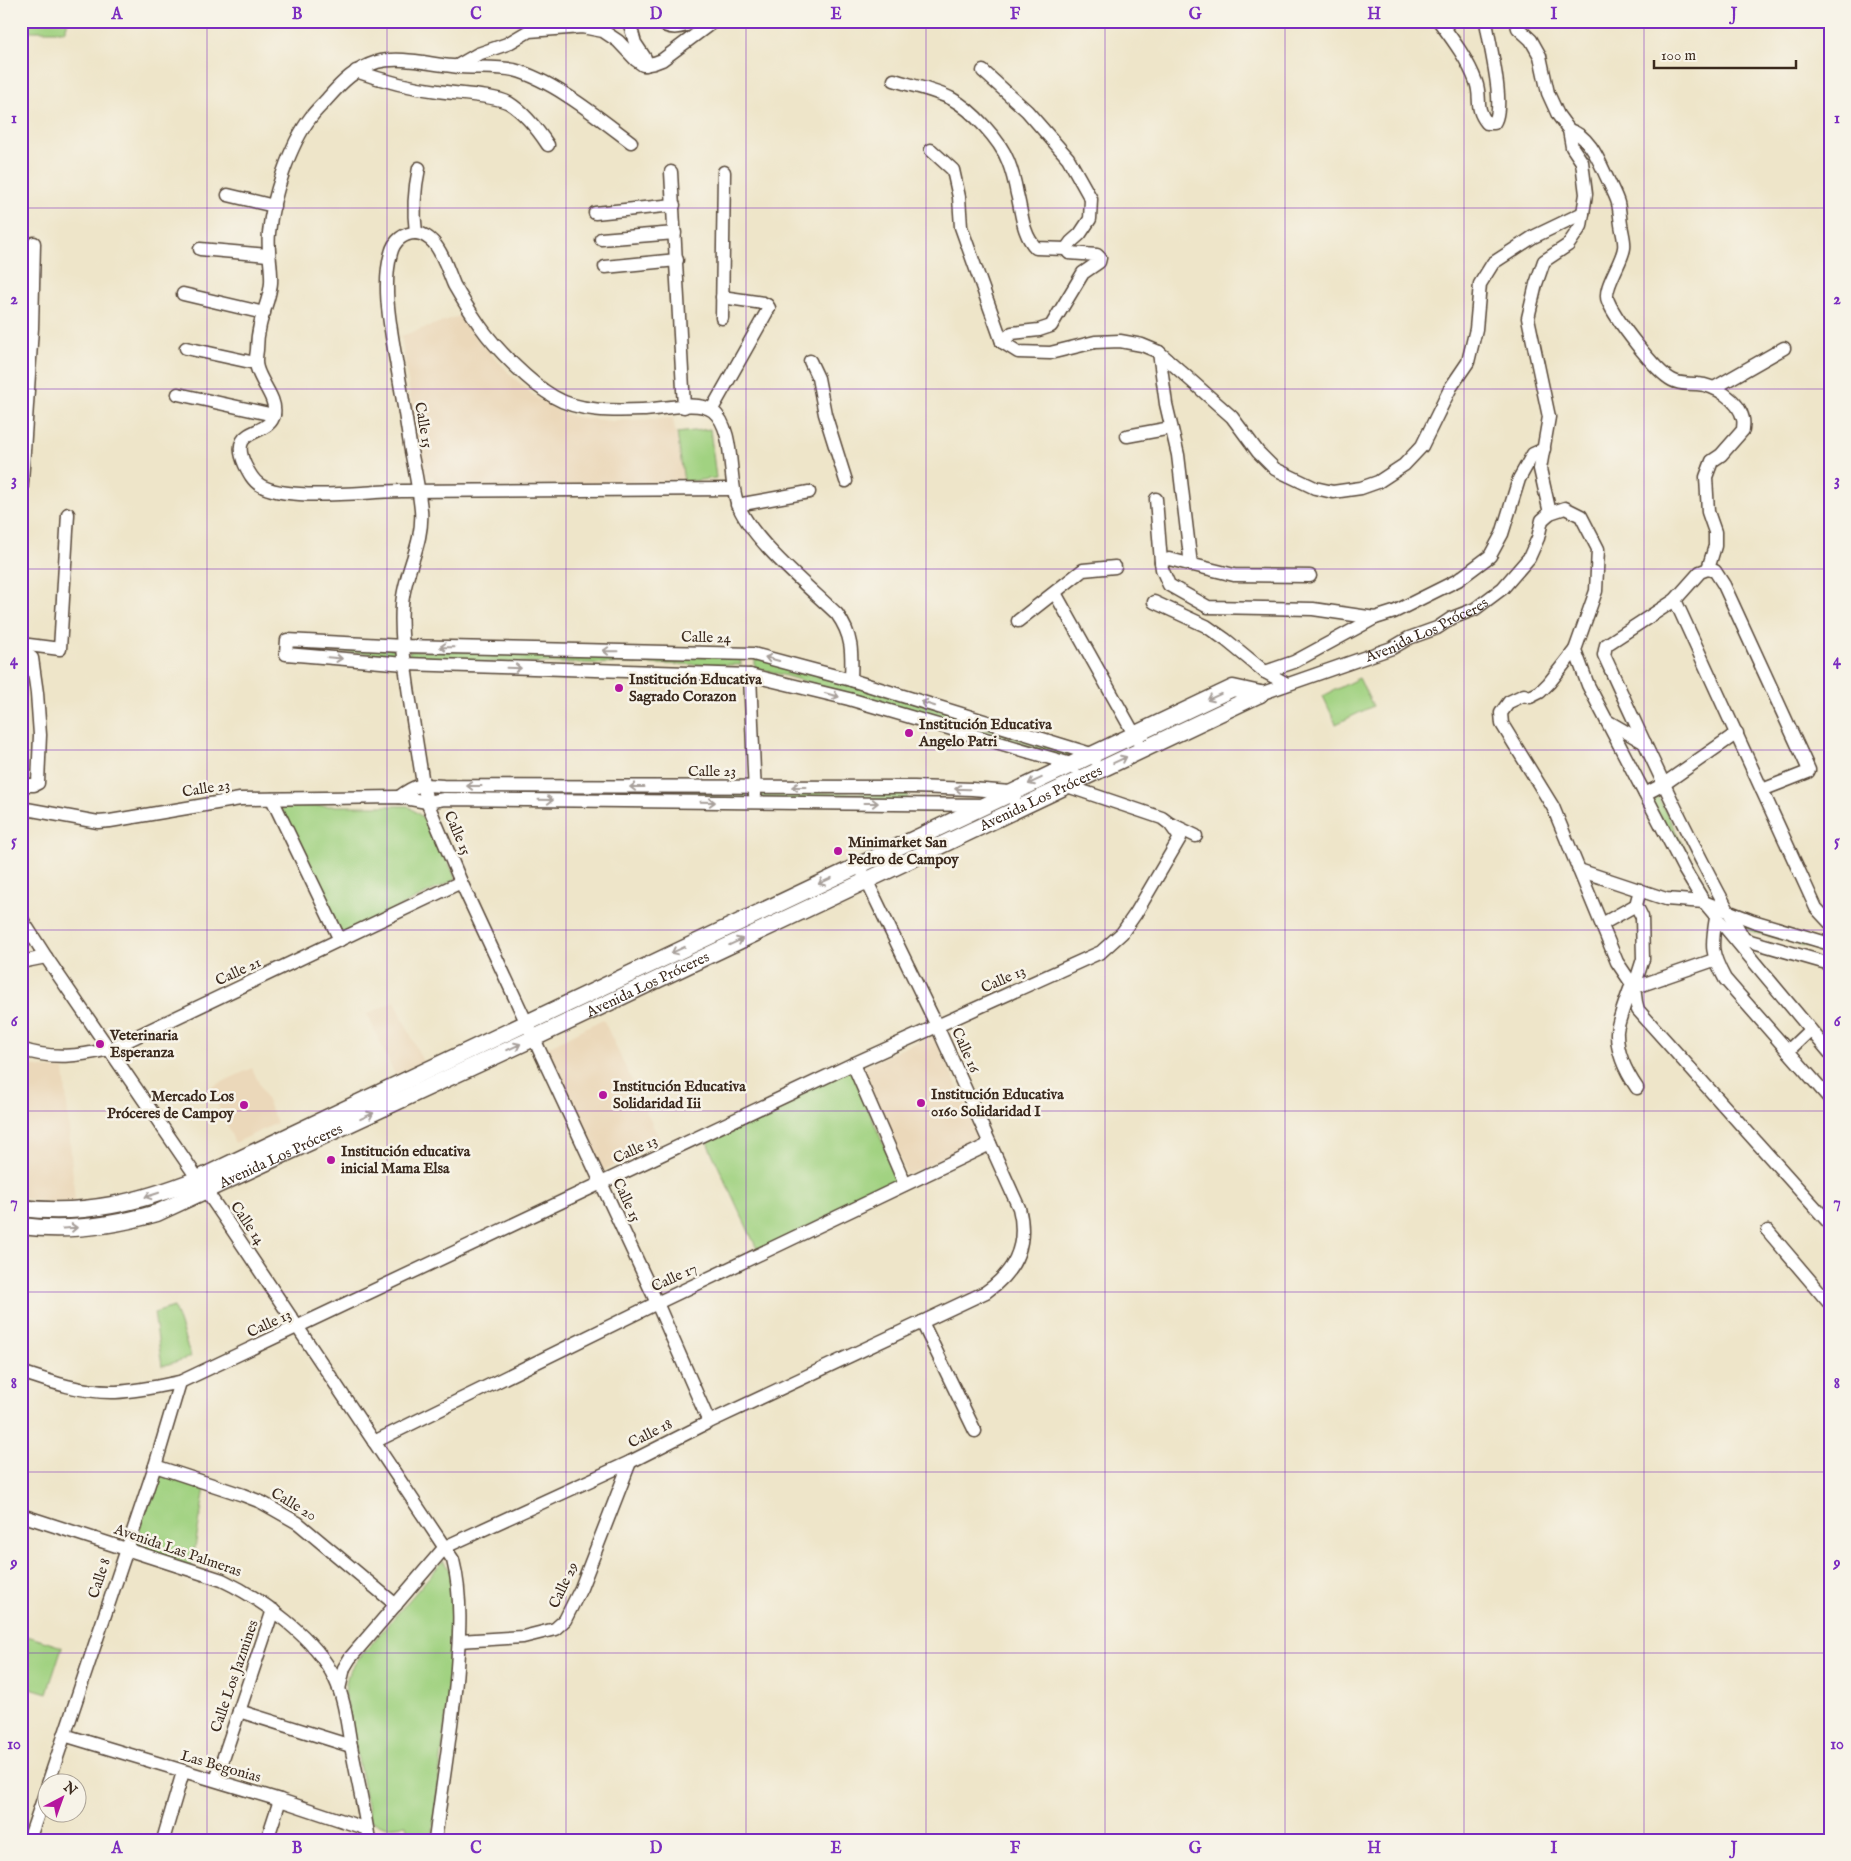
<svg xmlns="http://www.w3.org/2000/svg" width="1851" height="1861" font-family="'IM FELL English',serif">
<rect width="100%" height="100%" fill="#f7f3e8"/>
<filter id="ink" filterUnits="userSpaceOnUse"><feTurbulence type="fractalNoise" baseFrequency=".02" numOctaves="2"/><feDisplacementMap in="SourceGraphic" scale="10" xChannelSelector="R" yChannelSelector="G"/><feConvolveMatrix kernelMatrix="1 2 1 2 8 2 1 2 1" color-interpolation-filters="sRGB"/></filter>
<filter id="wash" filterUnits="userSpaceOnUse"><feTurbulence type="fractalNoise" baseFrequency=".0096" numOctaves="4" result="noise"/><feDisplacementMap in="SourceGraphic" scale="20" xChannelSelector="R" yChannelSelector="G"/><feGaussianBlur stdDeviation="1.12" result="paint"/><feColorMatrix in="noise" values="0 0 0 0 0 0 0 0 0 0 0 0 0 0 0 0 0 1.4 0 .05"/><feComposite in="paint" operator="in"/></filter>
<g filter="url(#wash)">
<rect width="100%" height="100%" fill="#eee5c9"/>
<g fill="#ebd8ba">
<path d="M459,316L476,338L513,377L537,398L563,413L576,417L611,421L673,418L684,483L438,489L433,476L427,477L422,473L401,336Z"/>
<path d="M395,1001L423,1062L395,1075L367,1014Z"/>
<path d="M603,1019L660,1141L603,1171L546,1048Z"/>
<path d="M933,1035L982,1139L907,1175L862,1067Z"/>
<path d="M21,1064L43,1068L64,1069L75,1202L54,1203L21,1198Z"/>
<path d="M252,1068L277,1123L235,1143L210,1088Z"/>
</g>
<g fill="#a1d281" stroke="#6e7e50">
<path d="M21,21H68L65,31H21Z"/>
<path d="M710,429L716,478L684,482L677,433Z"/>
<path d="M294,642L397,649V655L294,649Z"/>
<path d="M409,651L740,656L741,665L409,661Z"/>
<path d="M755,657L1077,748L1074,755L1068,758L755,667Z"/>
<path d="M1359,678L1373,706L1336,724L1323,696Z"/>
<path d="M443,791H751V800L444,795Z"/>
<path d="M759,792L907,793L908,802L760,801Z"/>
<path d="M1657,795L1709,895L1701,893L1650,798Z"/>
<path d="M280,806H408L425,819L433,828L456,879L342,935Z"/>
<path d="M1739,922L1830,948V953L1743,929Z"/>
<path d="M850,1068L900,1182L758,1251L705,1138Z"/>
<path d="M198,1193L102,1221H21V1212L147,1201Z"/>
<path d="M174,1307L191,1357L162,1366L154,1313Z"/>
<path d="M159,1473L205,1488L192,1566L133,1548Z"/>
<path d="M443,1561L450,1570L453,1583L454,1645L432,1840H410L406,1825L387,1827L370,1821L345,1693C346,1682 347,1673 354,1664Z"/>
<path d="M21,1634L62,1647L47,1693L21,1685Z"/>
</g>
</g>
<g filter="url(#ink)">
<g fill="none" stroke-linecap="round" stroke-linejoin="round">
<defs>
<g id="minor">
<path d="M629,21L635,43L645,58L646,65"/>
<path d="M658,21C670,31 682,28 696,21"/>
<path d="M1439,21C1453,40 1468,60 1476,82C1482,98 1474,107 1487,123H1494C1506,106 1489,43 1486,21"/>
<path d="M1516,21L1518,28L1531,40L1540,56L1548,93L1558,115L1569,130L1572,147L1582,162L1586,194L1581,226L1568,245L1544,261L1536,284L1528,318L1549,417L1540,469L1550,513"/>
<path d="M457,66L478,54L507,44L529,31L582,27L603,31L618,41L636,60L643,65L654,63L662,60L714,21"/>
<path d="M356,71C381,80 412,88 438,91C456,94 494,95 509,103C525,113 538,130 548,145"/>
<path d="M983,71L1027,111L1068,158L1091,199L1090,219L1080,234L1071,242L1066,249L1069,253L1097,255L1100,258L1099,262L1083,273L1051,326L1039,330L1012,333L1002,342"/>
<path d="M894,80C913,86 935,90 952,99C972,110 1000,140 1008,161C1012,171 1015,183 1017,194C1022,212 1022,234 1036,248L1066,249"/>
<path d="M1569,130C1591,136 1600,164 1609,182C1612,189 1616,196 1618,203C1620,212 1620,221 1622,230C1623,235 1625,243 1624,248C1622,263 1602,289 1608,301C1616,320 1655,371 1672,380C1681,385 1688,383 1697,384C1715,385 1739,400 1743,419C1744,422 1743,427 1743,430L1721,455L1712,461L1706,477L1708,512L1715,532V546L1708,569"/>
<path d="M631,142C599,118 553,80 514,70C494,66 473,69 452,66C429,64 400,56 377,62C355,69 343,81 328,98C323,104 316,110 311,117C290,144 272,198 269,233C267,250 272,266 271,283C270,298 263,311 260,325C258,333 257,342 257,350C256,356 255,362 257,368C261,383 277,399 274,414C270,438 227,425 245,465C249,473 253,481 260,485C286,502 369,491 402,491C513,490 623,489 733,489"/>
<path d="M931,150L953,170L959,197L961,227L1002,342L1018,352L1050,353L1095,342L1120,341L1142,345L1159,352L1232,417L1258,452L1275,469L1315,488L1333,492L1361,488L1378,482L1404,465L1422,446L1451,387L1468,362L1476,329L1480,284L1493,263L1533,237L1583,213"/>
<path d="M671,172L684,407"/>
<path d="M228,195L274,206"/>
<path d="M595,213L674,205"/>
<path d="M416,233C413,210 414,191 419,168"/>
<path d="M601,239L675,233"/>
<path d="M200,249L268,255"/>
<path d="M605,267L677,260"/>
<path d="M183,294L264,313"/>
<path d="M722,318L724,172"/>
<path d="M186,348L255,363"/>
<path d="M1159,352L1166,404L1178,455L1191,565"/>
<path d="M810,361L818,378L825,414L846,481"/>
<path d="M1714,388L1784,348"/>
<path d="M178,394L274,415"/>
<path d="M712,409L769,308L767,305L763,303L722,297"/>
<path d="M1127,436L1171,428"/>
<path d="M21,497L32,328L34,243"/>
<path d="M1156,499L1161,562"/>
<path d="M737,505L809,492"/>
<path d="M1310,576L1234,575L1169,559L1161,562L1162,569L1169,585L1208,607L1313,609L1375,618L1394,612L1458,580L1490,556L1502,534L1519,479L1533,454L1544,449"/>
<path d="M1055,593L1138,741"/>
<path d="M1675,600L1816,908L1830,923"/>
<path d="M1154,602L1206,626L1226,640L1265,672L1287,684"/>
<path d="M1018,621L1083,570L1115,567"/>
<path d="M21,644L60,649L68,514"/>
<path d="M21,650L32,658L37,693L40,735L38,783L34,785H21"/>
<path d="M1575,650L1549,683L1540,692L1530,697L1524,695L1509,702L1501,713L1502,724L1553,807L1617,962L1634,987L1636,1002L1638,1010L1830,1224"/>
<path d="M1265,672L1294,662L1375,618"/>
<path d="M750,675L755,795"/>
<path id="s1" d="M1260,694L1392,648L1409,638L1437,628L1452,618L1475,609L1503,588L1529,558L1538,538L1542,520L1550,513L1565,508L1581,516L1598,549L1596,591L1575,650L1588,685L1684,869L1704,902L1830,1053"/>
<path d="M1607,721L1645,743"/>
<path d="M1074,768L1071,764L849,699L750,675L405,664L286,654L287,640L403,646L753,654L851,680L1091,754L1094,759"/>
<path d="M1645,794L1664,784L1737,733"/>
<path d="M399,797C416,784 422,784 443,786L914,787L972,789L1010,792L1018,808"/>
<path d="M272,799L340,940"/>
<path d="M21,808L98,822L110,821L240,799L399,797L427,802L444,799L986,805"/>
<path d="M1173,825L1196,836"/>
<path d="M1579,870L1666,899L1704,902L1753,921L1830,944"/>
<path d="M21,918L46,957L224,1217L453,1560C463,1599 459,1641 456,1681C451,1734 442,1787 435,1840"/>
<path d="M1716,918C1711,947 1711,953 1725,979L1830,1099"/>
<path d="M1602,924L1636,905"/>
<path d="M1736,937L1830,964"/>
<path d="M1744,939C1692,848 1648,751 1604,655L1606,645L1675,600L1700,572L1708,569L1715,571L1724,585L1809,770L1808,772L1762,790"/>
<path d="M21,962L46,957"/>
<path d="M1634,987L1643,959L1642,917L1636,905L1640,890"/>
<path d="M21,1049C52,1060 79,1056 110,1049L461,882"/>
<path d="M1788,1051L1810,1030"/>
<path d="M853,1064L905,1184"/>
<path d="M1637,1088C1626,1072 1617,1054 1617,1034C1616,1028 1627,997 1630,989L1714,960"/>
<path d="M1768,1231L1830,1304"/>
<path d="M922,1322L975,1431"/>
<path d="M21,1372C51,1382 80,1392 111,1392C134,1392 158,1386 180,1382L853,1064L1101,952L1122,933L1136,913L1180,838L1170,824L1162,818L1067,786"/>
<path d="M709,1422L657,1303L461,882L427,802L423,784C418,754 414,725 409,695C405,665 400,635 402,605C404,572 424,544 421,510C419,490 415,470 411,451C406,419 401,387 395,355C390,324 382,285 391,253C394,241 404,232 417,233C423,234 429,238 433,242C443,253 448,271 454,285C462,299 471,313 480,326C496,349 530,383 554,397C579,412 613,411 642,410C660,410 698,399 713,411C735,429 728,477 737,502C749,538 809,587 837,614C853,636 852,653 851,680"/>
<path d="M374,1442L657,1303L990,1144"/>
<path d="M155,1466L243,1495L261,1502L298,1523L396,1605"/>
<path d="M21,1515L222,1580C262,1599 316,1638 335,1679C345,1700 347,1724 351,1746C357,1777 364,1808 369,1840"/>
<path d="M459,1641L523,1637L555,1629L565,1620L581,1588L630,1462"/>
<path d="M339,1689L344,1668L350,1658L445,1547L630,1462L709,1422L986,1292C1016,1271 1028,1243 1019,1208L937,1026L859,865"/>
<path d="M239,1711L351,1746"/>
<path d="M64,1735L280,1800L367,1829"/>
<path d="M216,1780L273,1610"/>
<path d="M48,1784L155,1466L180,1382"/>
<path d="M29,1840L48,1785"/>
<path d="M163,1840L183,1772"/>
<path d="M267,1840L280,1800"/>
</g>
<g id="major">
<path d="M21,1208C84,1216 140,1202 198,1179L1233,688L1260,694"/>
<path id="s2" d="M21,1226C67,1232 113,1226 157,1213L534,1038L1260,694"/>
</g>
</defs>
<use href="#minor" stroke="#564638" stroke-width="15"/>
<use href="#major" stroke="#564638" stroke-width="19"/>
<use href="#minor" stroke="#fff" stroke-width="12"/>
<use href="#major" stroke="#fff" stroke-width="16"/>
</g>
<defs><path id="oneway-shaft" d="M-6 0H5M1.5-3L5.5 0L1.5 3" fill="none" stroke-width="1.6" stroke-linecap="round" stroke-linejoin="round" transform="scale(1.25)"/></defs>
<g stroke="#a79f9a">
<use href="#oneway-shaft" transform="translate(447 647) rotate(-179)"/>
<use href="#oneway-shaft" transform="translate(610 651) rotate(-179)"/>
<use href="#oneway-shaft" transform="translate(335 658) rotate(5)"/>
<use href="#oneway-shaft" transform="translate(772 659) rotate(-165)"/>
<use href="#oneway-shaft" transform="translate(514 668) rotate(2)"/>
<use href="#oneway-shaft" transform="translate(832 695) rotate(15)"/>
<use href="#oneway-shaft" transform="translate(1214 697) rotate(155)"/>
<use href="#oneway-shaft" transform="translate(928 704) rotate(-163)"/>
<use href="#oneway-shaft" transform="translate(1120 760) rotate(-25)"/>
<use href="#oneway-shaft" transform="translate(1035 781) rotate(155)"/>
<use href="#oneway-shaft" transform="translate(474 786) rotate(-180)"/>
<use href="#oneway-shaft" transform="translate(637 787) rotate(-180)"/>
<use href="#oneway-shaft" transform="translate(799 787) rotate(-180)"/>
<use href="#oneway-shaft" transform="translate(962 789) rotate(-178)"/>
<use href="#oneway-shaft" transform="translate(546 800) rotate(1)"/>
<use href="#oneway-shaft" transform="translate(708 802) rotate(1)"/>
<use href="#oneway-shaft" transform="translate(871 803)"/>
<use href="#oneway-shaft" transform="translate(825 881) rotate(155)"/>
<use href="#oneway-shaft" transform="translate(736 942) rotate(-25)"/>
<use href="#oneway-shaft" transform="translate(678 950) rotate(155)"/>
<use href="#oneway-shaft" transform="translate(514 1047) rotate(-25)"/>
<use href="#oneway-shaft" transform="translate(367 1116) rotate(-25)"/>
<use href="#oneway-shaft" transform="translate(152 1195) rotate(162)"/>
<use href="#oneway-shaft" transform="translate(70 1228) rotate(-3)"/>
</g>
</g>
<path fill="none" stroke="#7b2cbf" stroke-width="1" stroke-opacity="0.55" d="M207,21V1840M387,21V1840M566,21V1840M746,21V1840M926,21V1840M1105,21V1840M1285,21V1840M1464,21V1840M1644,21V1840M21,208H1830M21,389H1830M21,569H1830M21,750H1830M21,930H1830M21,1111H1830M21,1292H1830M21,1472H1830M21,1653H1830"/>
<g fill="#b5179e" stroke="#f7f3e8" stroke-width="2">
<circle cx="619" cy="688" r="5"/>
<circle cx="909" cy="733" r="5"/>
<circle cx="838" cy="851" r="5"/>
<circle cx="100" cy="1044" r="5"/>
<circle cx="603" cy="1095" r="5"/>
<circle cx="921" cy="1103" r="5"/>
<circle cx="244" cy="1105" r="5"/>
<circle cx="331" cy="1160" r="5"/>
</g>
<g text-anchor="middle" stroke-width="5" stroke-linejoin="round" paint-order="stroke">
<g font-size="15" fill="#3b2a1e" stroke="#f7f3e8">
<text transform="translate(424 425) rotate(80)" y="5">Calle 15</text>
<text dy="5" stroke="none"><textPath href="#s1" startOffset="179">Avenida Los Próceres</textPath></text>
<text transform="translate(706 637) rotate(1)" y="5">Calle 24</text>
<text x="712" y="776">Calle 23</text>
<text transform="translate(206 788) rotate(-9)" y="5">Calle 23</text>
<text dy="5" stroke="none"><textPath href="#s2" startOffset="1114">Avenida Los Próceres</textPath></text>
<text transform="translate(458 833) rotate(67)" y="5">Calle 15</text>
<text transform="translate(238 971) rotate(-25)" y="5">Calle 21</text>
<text transform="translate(1003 979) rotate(-24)" y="5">Calle 13</text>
<text dy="5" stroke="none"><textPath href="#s2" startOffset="679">Avenida Los Próceres</textPath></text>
<text transform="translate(966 1050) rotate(66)" y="5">Calle 16</text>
<text transform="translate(635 1149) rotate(-25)" y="5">Calle 13</text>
<text dy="5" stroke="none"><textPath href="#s2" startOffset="274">Avenida Los Próceres</textPath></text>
<text transform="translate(627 1200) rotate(65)" y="5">Calle 15</text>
<text transform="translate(248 1223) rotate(56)" y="5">Calle 14</text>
<text transform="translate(674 1277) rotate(-25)" y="5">Calle 17</text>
<text transform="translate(269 1323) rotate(-25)" y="5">Calle 13</text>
<text transform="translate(650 1433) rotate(-27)" y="5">Calle 18</text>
<text transform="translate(294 1504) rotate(31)" y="5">Calle 20</text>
<text transform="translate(178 1550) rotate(19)" y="5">Avenida Las Palmeras</text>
<text transform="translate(99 1578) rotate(-72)" y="5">Calle 8</text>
<text transform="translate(563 1585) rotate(-65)" y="5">Calle 29</text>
<text transform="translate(234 1676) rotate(-71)" y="5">Calle Los Jazmines</text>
<text transform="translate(221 1766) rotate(16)" y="5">Las Begonias</text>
</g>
<g font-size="15" font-weight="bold" fill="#3b2a1e" stroke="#f7f3e8" text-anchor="start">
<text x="629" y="684">Institución Educativa<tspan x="629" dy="17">Sagrado Corazon</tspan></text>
<text x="919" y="729">Institución Educativa<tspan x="919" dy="17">Angelo Patri</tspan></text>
<text x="848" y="847">Minimarket San<tspan x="848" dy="17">Pedro de Campoy</tspan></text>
<text x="110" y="1040">Veterinaria<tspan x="110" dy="17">Esperanza</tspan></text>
<text x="613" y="1091">Institución Educativa<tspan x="613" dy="17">Solidaridad Iii</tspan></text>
<text x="931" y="1099">Institución Educativa<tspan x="931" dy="17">0160 Solidaridad I</tspan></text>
<text x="234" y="1101" text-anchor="end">Mercado Los<tspan x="234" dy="17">Próceres de Campoy</tspan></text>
<text x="341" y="1156">Institución educativa<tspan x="341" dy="17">inicial Mama Elsa</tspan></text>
</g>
</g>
<rect width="1851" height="1861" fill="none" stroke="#f7f3e8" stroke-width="55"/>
<g transform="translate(62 1798) rotate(41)"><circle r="24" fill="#f7f3e8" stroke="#aca397"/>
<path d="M0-4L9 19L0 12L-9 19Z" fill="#b5179e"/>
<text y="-8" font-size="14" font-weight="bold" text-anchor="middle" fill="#3b2a1e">N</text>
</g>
<path d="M1654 60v8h142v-8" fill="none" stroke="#3b2a1e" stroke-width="2.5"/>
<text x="1661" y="60" font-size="15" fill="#3b2a1e" stroke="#f7f3e8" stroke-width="4" paint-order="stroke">100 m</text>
<rect x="28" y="28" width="1796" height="1806" fill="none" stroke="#7b2cbf" stroke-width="2"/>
<g font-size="16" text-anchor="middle" font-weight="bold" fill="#7b2cbf">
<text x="117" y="19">A</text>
<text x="297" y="19">B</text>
<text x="476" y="19">C</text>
<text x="656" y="19">D</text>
<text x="836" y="19">E</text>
<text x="1015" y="19">F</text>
<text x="1195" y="19">G</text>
<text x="1374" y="19">H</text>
<text x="1554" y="19">I</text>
<text x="1734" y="19">J</text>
<text x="14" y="123">1</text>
<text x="1837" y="123">1</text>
<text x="14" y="304">2</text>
<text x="1837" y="304">2</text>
<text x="14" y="485">3</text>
<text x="1837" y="485">3</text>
<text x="14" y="665">4</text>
<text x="1837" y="665">4</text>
<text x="14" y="846">5</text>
<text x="1837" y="846">5</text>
<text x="14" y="1026">6</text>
<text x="1837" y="1026">6</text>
<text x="14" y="1207">7</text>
<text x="1837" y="1207">7</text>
<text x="14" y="1388">8</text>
<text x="1837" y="1388">8</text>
<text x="14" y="1568">9</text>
<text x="1837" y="1568">9</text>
<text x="14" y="1749">10</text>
<text x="1837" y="1749">10</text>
<text x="117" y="1853">A</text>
<text x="297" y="1853">B</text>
<text x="476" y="1853">C</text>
<text x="656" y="1853">D</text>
<text x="836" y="1853">E</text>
<text x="1015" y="1853">F</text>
<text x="1195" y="1853">G</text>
<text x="1374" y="1853">H</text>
<text x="1554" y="1853">I</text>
<text x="1734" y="1853">J</text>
</g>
</svg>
